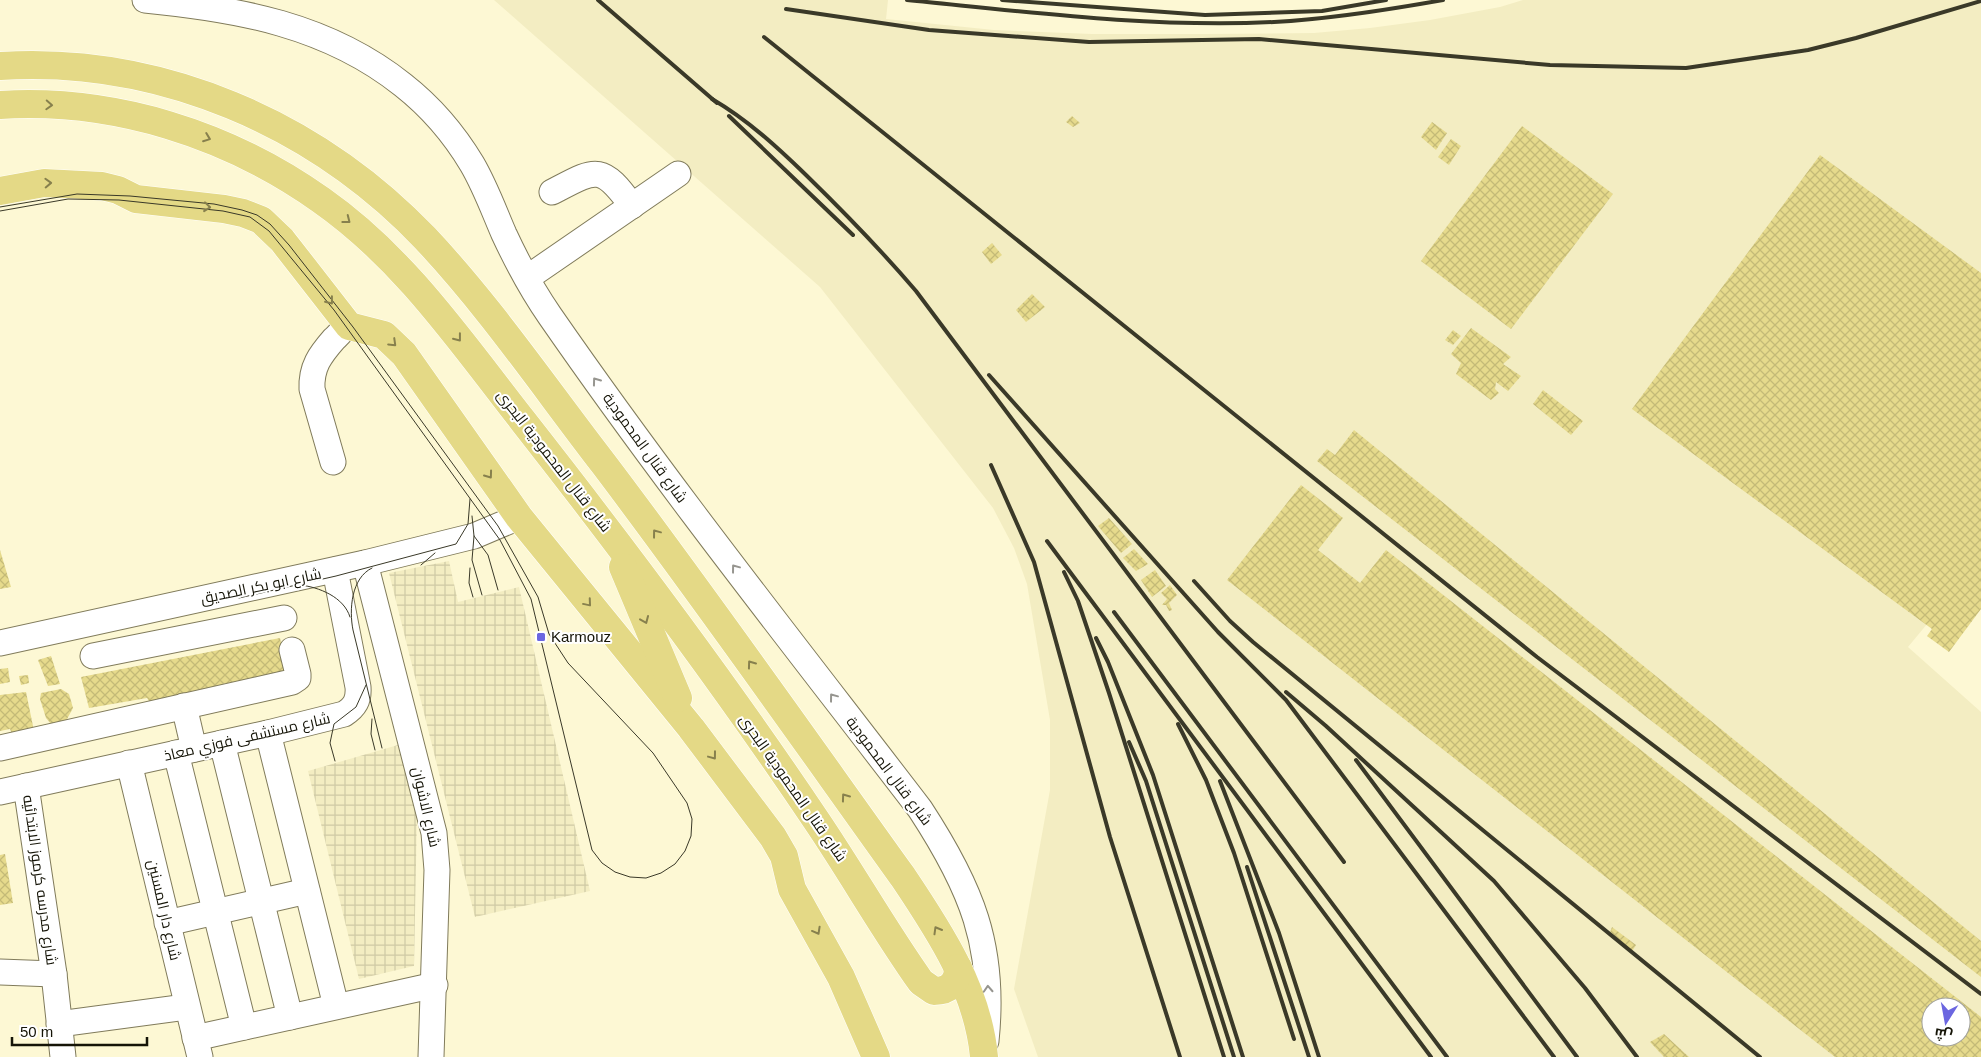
<svg xmlns="http://www.w3.org/2000/svg" width="1981" height="1057" font-family="Helvetica,Cairo,sans-serif">
<defs>
<pattern id="industrial-grid" width="8" height="8" patternUnits="userSpaceOnUse" patternTransform="scale(1.25)"><rect width="8" height="8" fill="#f3edc2"/><path d="M0 4h8M4 0v8" fill="none" stroke="#cfcaa5"/></pattern>
<pattern id="building-cross-hatch" width="8" height="8" patternUnits="userSpaceOnUse" patternTransform="scale(1.25)"><rect width="8" height="8" fill="#e6da8c"/><path d="M0 0l8 8M0 8l8-8" fill="none" stroke="#c4ba77"/></pattern>
</defs>
<rect width="100%" height="100%" fill="#fdf8d4"/>
<path fill="#f3edc2" fill-rule="evenodd" d="M494,0H888L886,19L994,30L1092,34H1202L1314,33L1370,28L1430,20L1500,7L1523,0H1981V559L1908,647L1981,712V1057H1038L1014,989L1050,790V720L1027,584L1014,548L993,508L820,287ZM1931,1007H1961V1037H1931Z"/>
<g fill="url(#industrial-grid)">
<path d="M449,561L458,602L519,587L590,891L475,917L389,573Z"/>
<path d="M398,745L417,813L414,966L359,979L308,771Z"/>
</g>
<g fill="url(#building-cross-hatch)" fill-rule="evenodd">
<path d="M1072,116L1080,123L1073,127L1066,122Z"/>
<path d="M1432,122L1447,133L1436,150L1421,137Z"/>
<path d="M1522,126L1613,194L1511,329L1421,261Z"/>
<path d="M1451,139L1461,146L1449,165L1438,157Z"/>
<path d="M1820,155L1981,273V609L1949,652L1927,636L1932,629L1632,409Z"/>
<path d="M992,243L1002,255L991,264L982,252Z"/>
<path d="M1032,294L1045,307L1026,322L1016,310Z"/>
<path d="M1471,328L1511,357L1503,364L1521,376L1508,391L1496,382L1495,389L1499,393L1491,400L1456,374L1461,363L1451,354Z"/>
<path d="M1453,330L1461,336L1453,345L1445,340Z"/>
<path d="M1543,390L1583,421L1571,435L1533,404Z"/>
<path d="M1354,430L1981,941V977L1317,461L1327,449L1335,455Z"/>
<path d="M1301,485L1343,518L1318,550L1360,583L1386,550L1981,1017V1057H1835L1227,580ZM1931,1007H1961V1037H1931Z"/>
<path d="M1109,518L1132,544L1121,553L1098,526Z"/>
<path d="M1134,549L1148,564L1136,571L1123,558Z"/>
<path d="M0,550L11,587L0,589Z"/>
<path d="M1155,570L1166,586L1152,597L1141,580Z"/>
<path d="M1170,585L1177,595L1169,603L1172,610L1169,611L1166,605H1162L1167,599L1161,593Z"/>
<path d="M280,638L287,673L222,684L223,699L156,712L147,698L89,708L81,677Z"/>
<path d="M51,656L60,684L48,686L38,660Z"/>
<path d="M8,668L10,682L0,684V669Z"/>
<path d="M28,675L29,683L21,685L19,676Z"/>
<path d="M61,689L69,694L73,708L66,721L51,724L46,718L40,699L41,693Z"/>
<path d="M26,692L34,731L13,736L10,729L0,731V695Z"/>
<path d="M5,854L13,903L0,905V855Z"/>
<path d="M1612,927L1636,945L1631,953L1609,935Z"/>
<path d="M1664,1034L1689,1057H1664L1650,1042Z"/>
</g>
<g fill="none" stroke-linecap="round" stroke-linejoin="round">
<defs>
<g id="minor">
<path d="M145,0C238,9 328,25 403,85C431,107 454,134 472,164C485,186 494,211 504,234C517,262 532,290 550,316C667,485 795,646 920,809C971,887 996,946 986,1041"/>
<path d="M552,192C596,169 601,163 632,206"/>
<path d="M527,278L678,174"/>
<path d="M333,462L312,389C311,367 320,355 334,339C339,335 343,328 349,326"/>
<path d="M365,563L434,833L437,870L431,1057"/>
<path d="M0,643L365,563L474,536L519,517"/>
<path d="M93,656L284,618"/>
<path d="M184,706L194,749"/>
<path d="M268,733L336,1006"/>
<path d="M222,743L290,1017"/>
<path d="M0,748L292,682L298,678V674L292,650"/>
<path d="M176,753L244,1027"/>
<path d="M129,763L200,1057"/>
<path d="M26,786L54,974L63,1057"/>
<path d="M0,792L268,733L344,714C355,707 359,700 358,687L335,570"/>
<path d="M167,923L307,891"/>
<path d="M0,972L54,974"/>
<path d="M59,1024L186,1007"/>
<path d="M195,1038L435,985"/>
</g>
<g id="major">
<path d="M0,66C160,56 315,123 425,238C490,307 545,388 603,463C706,599 804,739 903,877C940,932 978,990 984,1057"/>
<path d="M0,105C114,98 228,134 321,200C404,258 461,342 523,421C625,551 724,683 816,820C852,873 884,930 921,982L934,991C949,991 958,983 958,968"/>
<path d="M0,191L44,183L102,186L118,190L136,199L224,209L243,213L261,220L282,240L349,326L384,335L404,354L519,517L691,728L773,837L784,856L792,889L841,977L876,1057"/>
<path d="M623,567L678,698"/>
</g>
</defs>
<use href="#minor" stroke="#807b5b" stroke-width="27"/>
<use href="#major" stroke="#fff" stroke-width="29"/>
<use href="#minor" stroke="#fff" stroke-width="25"/>
<use href="#major" stroke="#e4d986" stroke-width="28"/>
<g stroke="#3a3928" stroke-width="1">
<path d="M0,207L77,194L130,196L214,204L242,210L257,215L270,224L289,245L353,327L498,526L538,597L549,634L568,663L653,753L687,803L692,819L691,836L685,851L675,864L661,873L646,878L630,877L615,872L602,863L592,850L531,599L500,540L334,310L269,231L250,217L223,211L119,200L68,199L0,211"/>
<path d="M472,516L474,536L488,555L498,590"/>
<path d="M474,536L472,560L482,595"/>
<path d="M421,565L435,553"/>
<path d="M372,568C351,578 349,610 353,630L382,748"/>
<path d="M470,568L469,583L473,597"/>
<path d="M300,585C319,587 344,597 350,617"/>
<path d="M239,598L336,576L456,544L468,524L470,499"/>
<path d="M372,719L371,734L375,750"/>
<path d="M335,761L330,743L334,724L356,707L366,685"/>
</g>
<g stroke="#3a3928" stroke-width="4">
<path d="M598,0L717,103"/>
<path d="M907,0C1028,12 1151,28 1274,22C1331,19 1387,10 1443,0"/>
<path d="M1002,0L1205,15L1322,11L1386,0"/>
<path d="M786,9L929,30L1089,42L1259,39L1550,65L1686,68L1808,50L1856,38L1981,1"/>
<path d="M764,37L1537,657L1981,994"/>
<path d="M712,99C748,120 777,147 806,175C845,213 881,250 916,291L1344,862"/>
<path d="M729,116L853,235"/>
<path d="M989,375L1218,632L1286,700L1554,1057"/>
<path d="M991,465L1034,562L1110,837L1180,1057"/>
<path d="M1047,541L1431,1057"/>
<path d="M1064,572L1078,601L1109,693L1224,1057"/>
<path d="M1194,581L1230,621L1253,642L1760,1057"/>
<path d="M1114,612L1447,1057"/>
<path d="M1096,638L1108,662L1153,775L1243,1057"/>
<path d="M1286,692L1326,726L1494,881L1585,988L1637,1057"/>
<path d="M1178,724L1206,780L1234,853L1294,1039"/>
<path d="M1129,742L1146,781L1234,1057"/>
<path d="M1356,760L1577,1057"/>
<path d="M1220,781L1279,933L1319,1057"/>
<path d="M1247,867L1309,1057"/>
</g>
</g>
<defs><path id="oneway-chevron" d="M-2-3.5L2.5 0L-2 3.5" fill="none" stroke-width="1.6" stroke-linecap="round" stroke-linejoin="round" transform="scale(1.25)"/></defs>
<g stroke="#87804d">
<use href="#oneway-chevron" transform="translate(49 105) rotate(3)"/>
<use href="#oneway-chevron" transform="translate(207 138) rotate(21)"/>
<use href="#oneway-chevron" transform="translate(48 183) rotate(-2)"/>
<use href="#oneway-chevron" transform="translate(207 207) rotate(6)"/>
<use href="#oneway-chevron" transform="translate(347 220) rotate(38)"/>
<use href="#oneway-chevron" transform="translate(330 301) rotate(52)"/>
<use href="#oneway-chevron" transform="translate(458 338) rotate(52)"/>
<use href="#oneway-chevron" transform="translate(393 343) rotate(44)"/>
<use href="#oneway-chevron" transform="translate(489 475) rotate(54)"/>
<use href="#oneway-chevron" transform="translate(656 533) rotate(-127)"/>
<use href="#oneway-chevron" transform="translate(588 603) rotate(50)"/>
<use href="#oneway-chevron" transform="translate(645 620) rotate(67)"/>
<use href="#oneway-chevron" transform="translate(751 664) rotate(-126)"/>
<use href="#oneway-chevron" transform="translate(713 756) rotate(53)"/>
<use href="#oneway-chevron" transform="translate(845 797) rotate(-126)"/>
<use href="#oneway-chevron" transform="translate(937 930) rotate(-120)"/>
<use href="#oneway-chevron" transform="translate(817 931) rotate(61)"/>
</g>
<g stroke="#96958f">
<use href="#oneway-chevron" transform="translate(596 381) rotate(-126)"/>
<use href="#oneway-chevron" transform="translate(735 568) rotate(-127)"/>
<use href="#oneway-chevron" transform="translate(833 697) rotate(-127)"/>
<use href="#oneway-chevron" transform="translate(988 989) rotate(-93)"/>
</g>
<rect fill="#6b66e0" stroke="#fff" stroke-width="2" x="536" y="632" width="10" height="10" rx="2.5"/>
<g text-anchor="middle" stroke-width="4" stroke-linejoin="round" paint-order="stroke">
<g font-size="15" fill="#151407" stroke="#fff">
<text transform="translate(645 448) rotate(54)" y="5">شارع قنال المحمودية</text>
<text transform="translate(554 461) rotate(52)" y="5">شارع قنال المحمودية البحرى</text>
<text transform="translate(261 586) rotate(-12)" y="5">شارع ابو بكر الصديق</text>
<text transform="translate(247 737) rotate(-13)" y="5">شارع مستشفى فوزي معاذ</text>
<text transform="translate(889 771) rotate(53)" y="5">شارع قنال المحمودية</text>
<text transform="translate(793 788) rotate(55)" y="5">شارع قنال المحمودية البحرى</text>
<text transform="translate(426 807) rotate(77)" y="5">شارع الاشوان</text>
<text transform="translate(40 880) rotate(82)" y="5">شارع مدرسه كرموز الابتدائيه</text>
<text transform="translate(164 910) rotate(77)" y="5">شارع دار المسنين</text>
</g>
<g font-size="15" fill="#151407" stroke="#fff" text-anchor="start">
<text x="551" y="642">Karmouz</text>
</g>
</g>
<g transform="translate(1946 1022) rotate(191)"><circle r="24" fill="#ffffff" stroke="#a1a19c"/>
<path d="M0-4L9 19L0 12L-9 19Z" fill="#6b66e0"/>
<text y="-8" font-size="14" font-weight="bold" text-anchor="middle" fill="#151407">ش</text>
</g>
<path d="M12 1037v8h135v-8" fill="none" stroke="#151407" stroke-width="2.5"/>
<text x="20" y="1037" font-size="15" fill="#151407" stroke="#ffffff" stroke-width="4" paint-order="stroke">50 m</text>
</svg>
